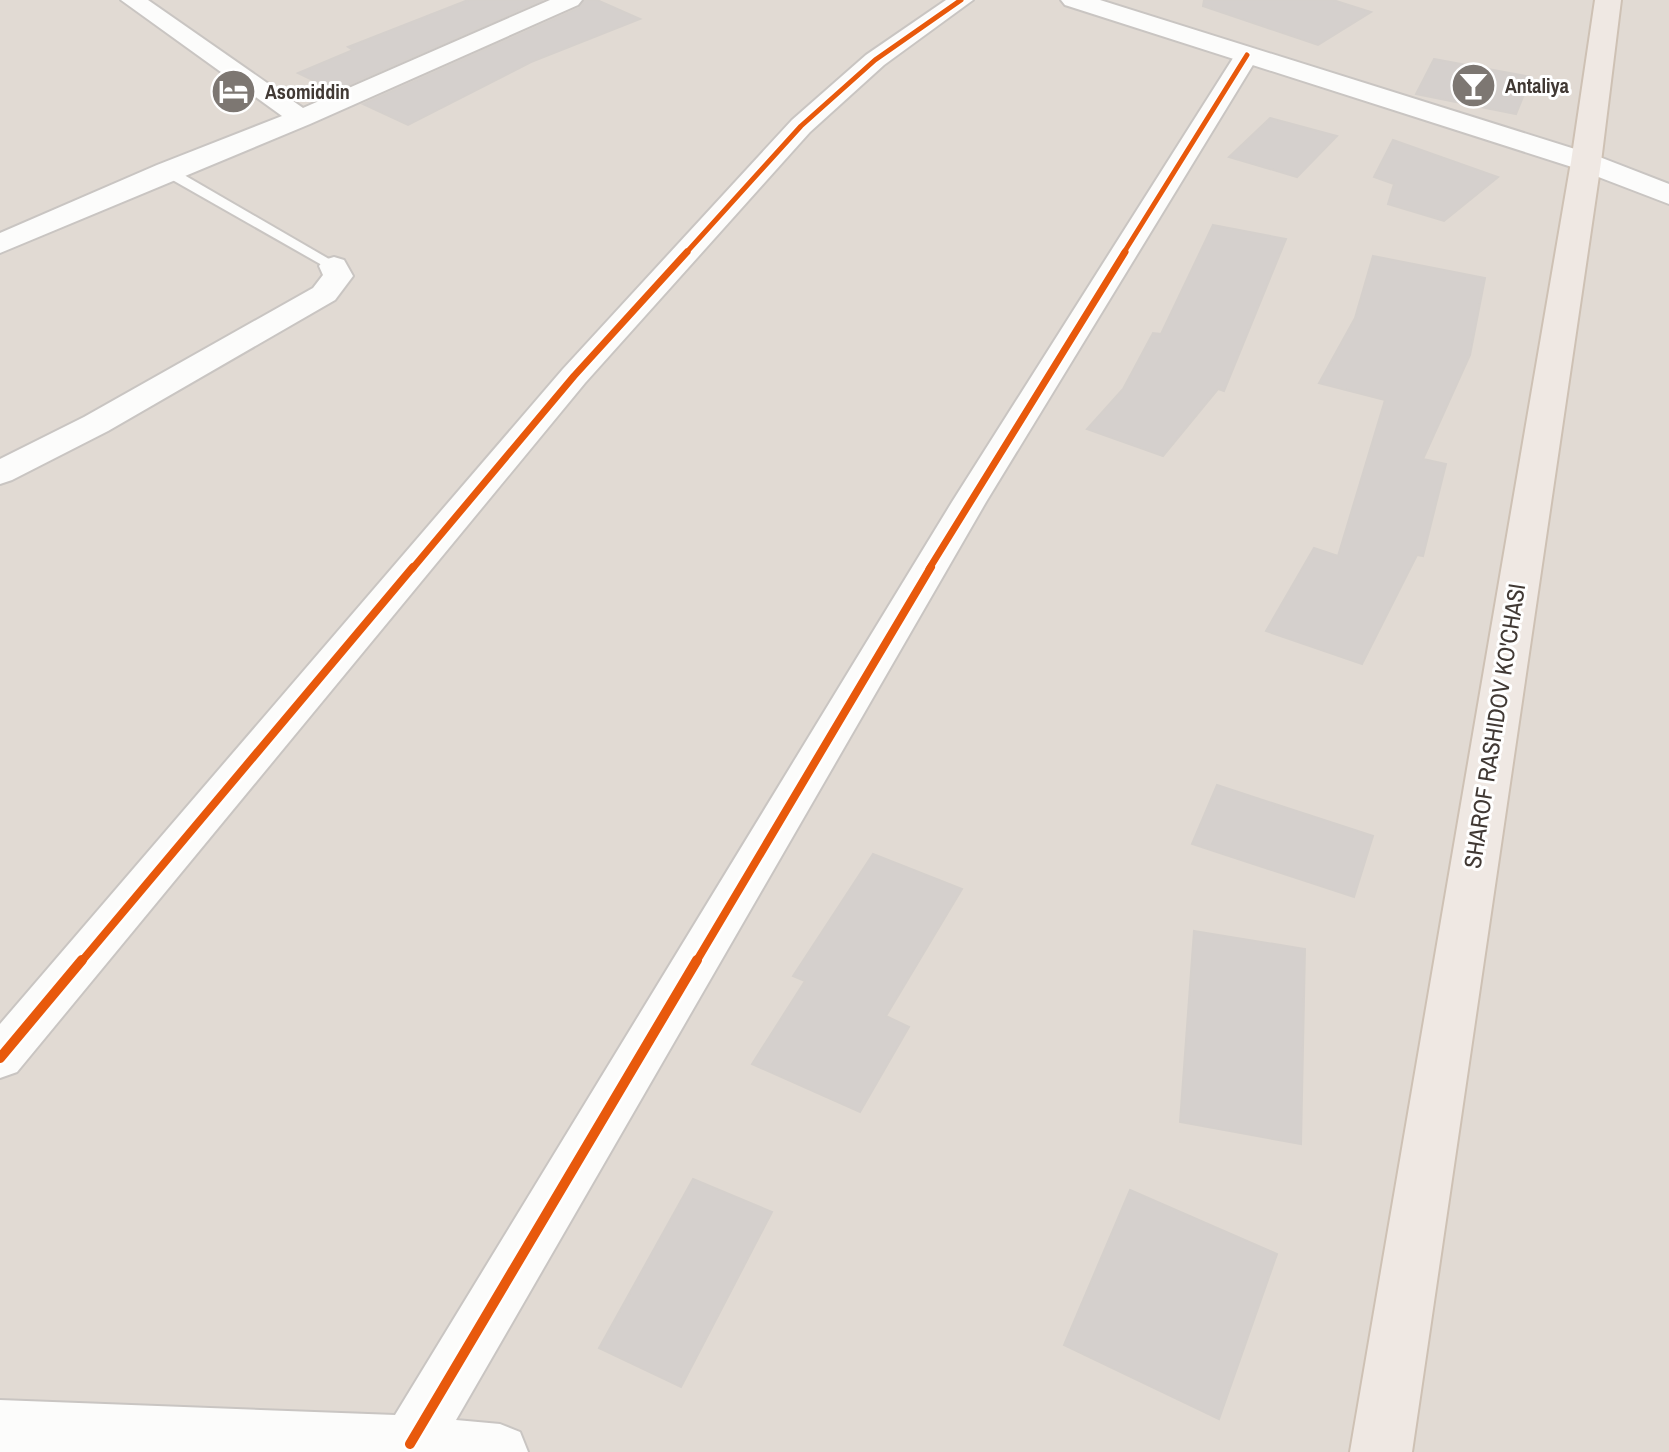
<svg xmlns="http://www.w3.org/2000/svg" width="1669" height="1452" font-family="'Archivo Narrow',sans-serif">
<rect width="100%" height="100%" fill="#ede9e6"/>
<rect fill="#e1dad3" x="0" y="0" width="1669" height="1452"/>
<g fill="#d5d0cd" stroke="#d5d0cc" stroke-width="2">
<path d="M468,0H543L335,91L298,73L353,50L348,47Z"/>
<path d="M585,0H597L640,19L531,62L408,125L363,104L579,8Z"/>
<path d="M1204,0H1333L1371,12L1318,45L1203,6Z"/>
<path d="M1434,59L1531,77L1516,114L1416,94Z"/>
<path d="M1270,118L1337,136L1297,177L1229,157Z"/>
<path d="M1393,140L1498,177L1444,221L1388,204L1394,184L1374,177Z"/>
<path d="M1213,225L1286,239L1224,391L1218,389L1163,456L1087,429L1123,389L1153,333L1161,334Z"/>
<path d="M1373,256L1485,278L1470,355L1423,459L1446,464L1423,556L1417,555L1362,664L1266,631L1314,548L1338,556L1385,400L1319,383L1355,318Z"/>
<path d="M1217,785L1373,836L1354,897L1192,844Z"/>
<path d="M873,854L962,889L886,1016L909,1027L860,1112L752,1064L805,981L793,976Z"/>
<path d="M1194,931L1305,949L1301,1144L1180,1122Z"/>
<path d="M693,1179L772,1212L681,1387L599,1348Z"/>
<path d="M1130,1190L1277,1254L1219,1419L1064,1345Z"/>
</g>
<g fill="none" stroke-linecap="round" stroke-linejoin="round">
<defs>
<path id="service" d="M162,168H172L341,266L339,269H329L162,174Z"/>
<g id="minor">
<path d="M121,0H148L303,108L550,0H582L578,5L310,124L0,253V233L157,165L282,116Z"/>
<path d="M946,0H973L884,65L810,132L585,383L17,1072L0,1078V1024L563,369L792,120L866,55Z"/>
<path d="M1247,48L1256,50L1259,55L986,502L456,1420L500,1424L520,1432L528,1452H0V1400L395,1415L952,502L1235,55L1238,50Z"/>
<path d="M334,257L344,260L353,276L335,300L108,431L12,480L0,484V459L84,417L313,288L323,275L319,266L324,260Z"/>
</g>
<path id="tertiary" d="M1061,0H1100L1597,156L1669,184V204L1575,168L1065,5Z"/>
<path id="primary" d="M1595,0H1621L1601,162L1412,1452H1350L1571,162Z"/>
</defs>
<use href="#service" stroke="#c9c5c2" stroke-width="4"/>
<use href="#minor" stroke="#c9c5c2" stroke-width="4"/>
<use href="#tertiary" stroke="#c9c5c2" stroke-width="4"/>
<use href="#primary" stroke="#cec1b4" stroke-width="4"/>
<use href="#service" fill="#fcfcfb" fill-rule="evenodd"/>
<use href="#minor" fill="#fcfcfb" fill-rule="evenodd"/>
<use href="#tertiary" fill="#fcfcfb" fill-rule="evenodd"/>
<use href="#primary" fill="#efe8e3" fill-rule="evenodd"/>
<defs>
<g id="cycleway-far3">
<path d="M685,254L801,126L875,60L961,0"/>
<path d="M1123,254L1247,55"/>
</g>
<g id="cycleway-far2">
<path d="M412,569L574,376L687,252"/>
<path d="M929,569L1125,252"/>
</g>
<g id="cycleway-far1">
<path d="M81,962L413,567"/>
<path d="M696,962L931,567"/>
</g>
<g id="cycleway">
<path d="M0,1058L82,960"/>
<path d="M410,1444L697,960"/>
</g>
</defs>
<use href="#cycleway-far3" stroke="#fff" stroke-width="8"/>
<use href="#cycleway-far2" stroke="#fff" stroke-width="11"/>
<use href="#cycleway-far1" stroke="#fff" stroke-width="13"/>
<use href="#cycleway" stroke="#fff" stroke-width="15"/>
<use href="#cycleway-far3" stroke="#e8590c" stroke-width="5"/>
<use href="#cycleway-far2" stroke="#e8590c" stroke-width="7"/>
<use href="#cycleway-far1" stroke="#e8590c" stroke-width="8"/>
<use href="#cycleway" stroke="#e8590c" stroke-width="10"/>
</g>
<defs>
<symbol id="bar-disc" viewBox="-11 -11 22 22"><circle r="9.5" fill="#7d7772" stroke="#fff"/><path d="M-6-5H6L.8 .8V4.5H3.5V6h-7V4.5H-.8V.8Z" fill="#fff"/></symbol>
<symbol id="hotel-disc" viewBox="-11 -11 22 22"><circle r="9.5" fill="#7d7772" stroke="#fff"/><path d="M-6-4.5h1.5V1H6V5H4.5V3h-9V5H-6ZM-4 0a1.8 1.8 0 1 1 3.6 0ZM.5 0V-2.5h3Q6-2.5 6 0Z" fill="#fff"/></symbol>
</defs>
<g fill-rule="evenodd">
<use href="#bar-disc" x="1448" y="60" width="51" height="51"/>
<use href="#hotel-disc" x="208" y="66" width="51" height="51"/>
</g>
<g text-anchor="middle" stroke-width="6" stroke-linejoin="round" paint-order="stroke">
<g font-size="20" font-weight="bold" fill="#413934" stroke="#fff" text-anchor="start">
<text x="1505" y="93">Antaliya</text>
<text x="265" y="99">Asomiddin</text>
</g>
<g font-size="24" fill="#413934" stroke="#fff">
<text transform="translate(1495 726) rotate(-81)" y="8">SHAROF RASHIDOV KO'CHASI</text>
</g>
</g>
</svg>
